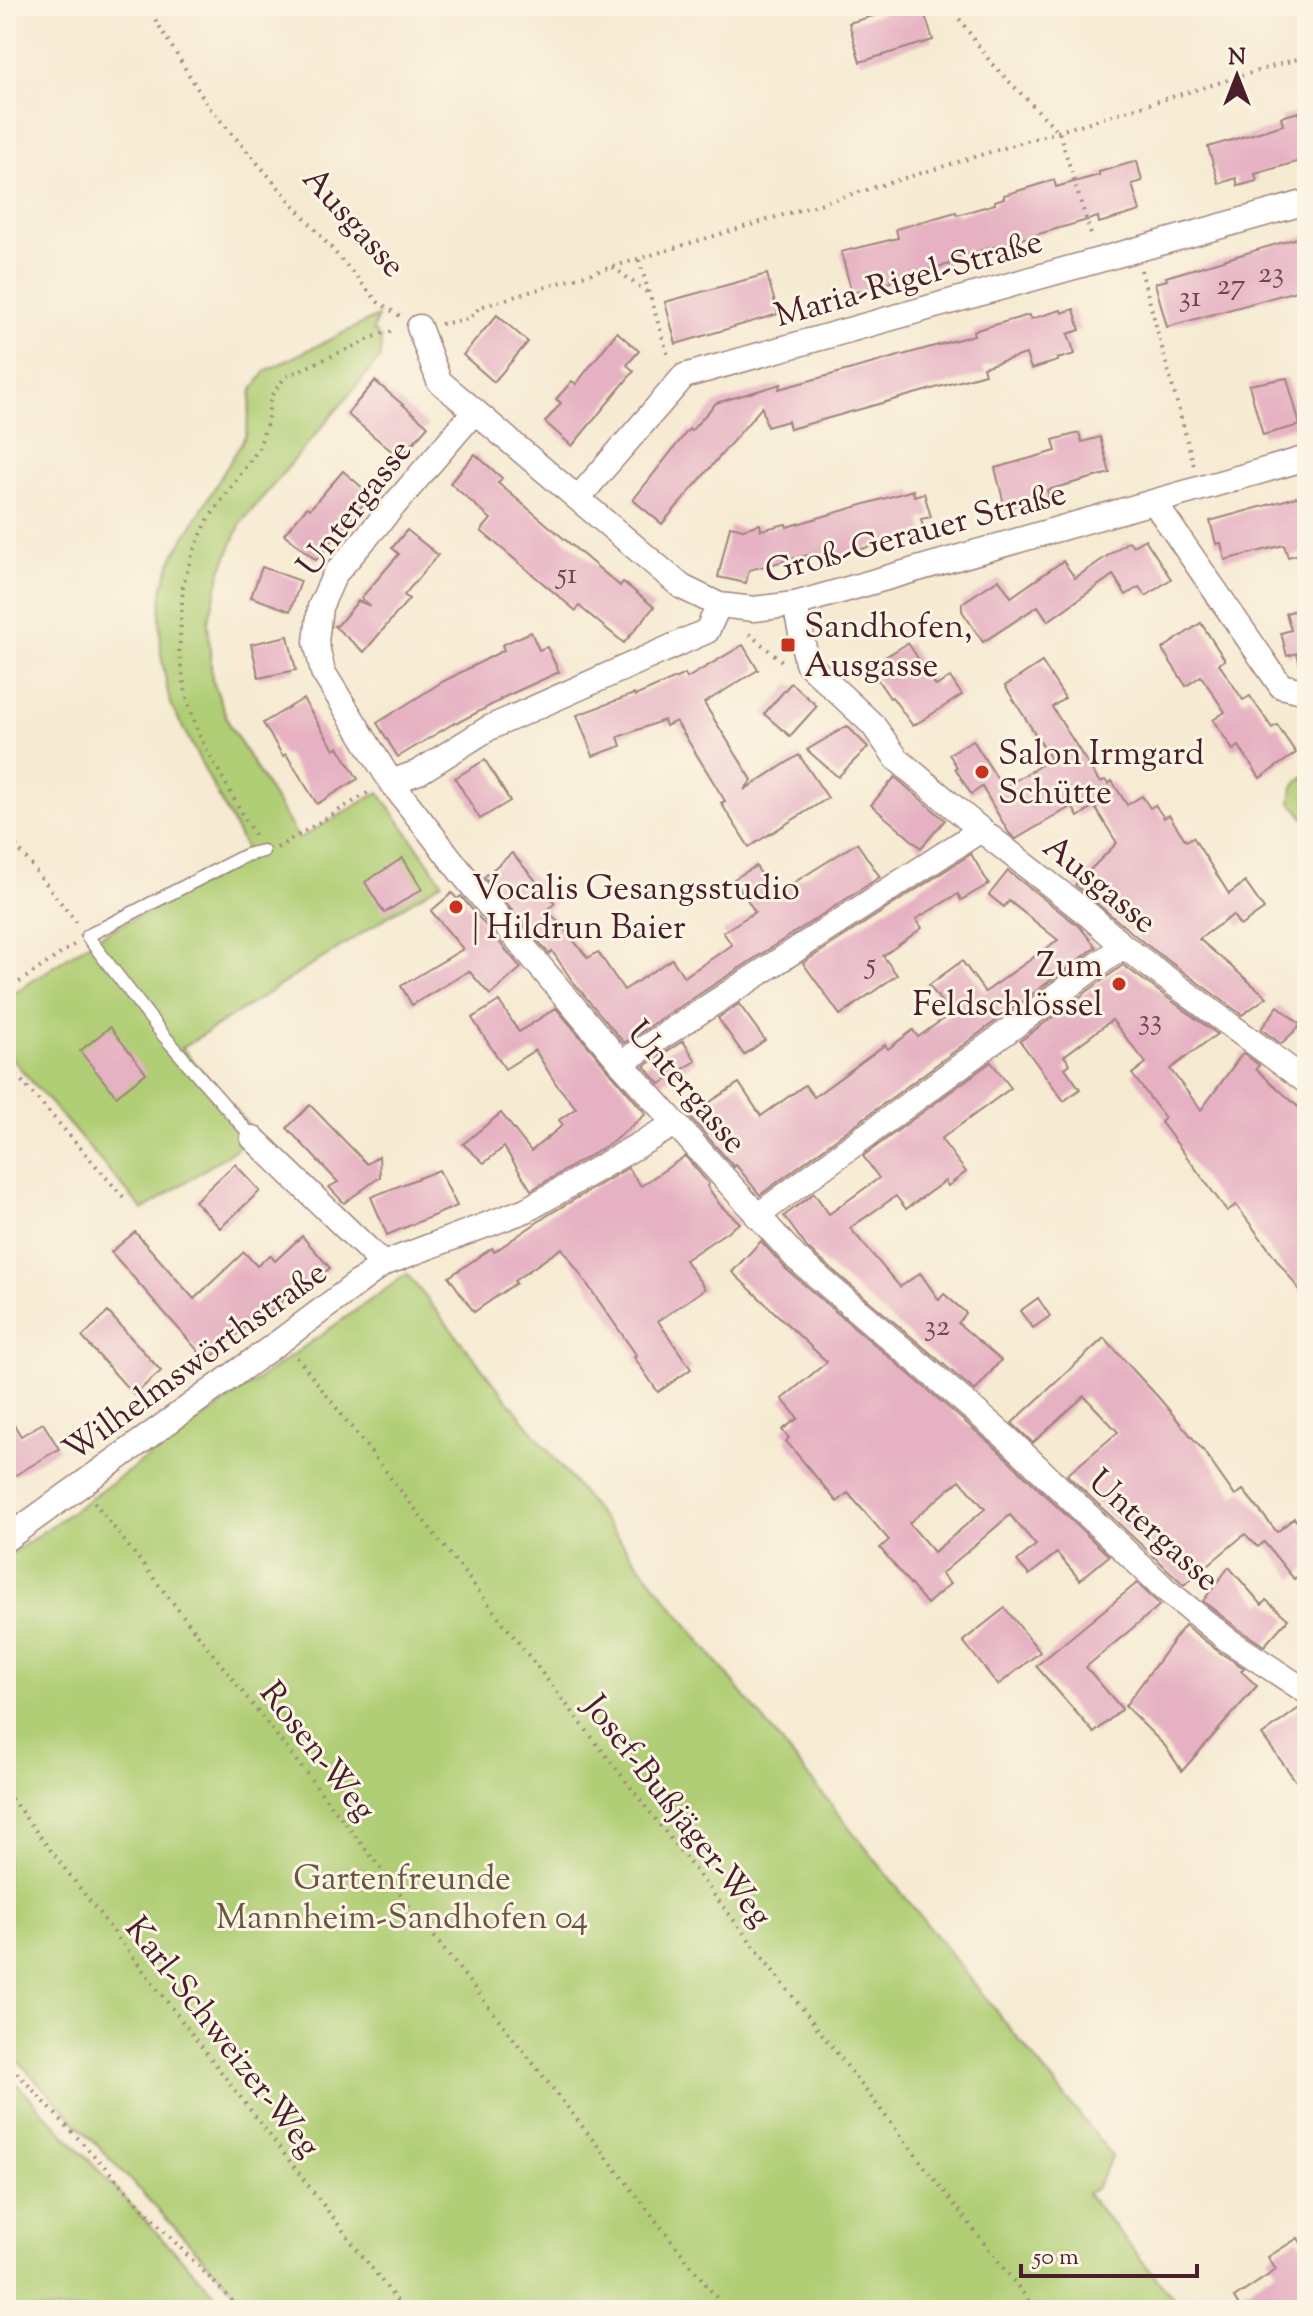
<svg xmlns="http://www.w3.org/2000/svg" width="1313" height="2316" font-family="'Sorts Mill Goudy',serif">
<rect width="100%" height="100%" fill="#fcf5e5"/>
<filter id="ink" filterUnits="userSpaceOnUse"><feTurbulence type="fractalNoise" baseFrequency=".0125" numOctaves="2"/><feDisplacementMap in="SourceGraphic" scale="16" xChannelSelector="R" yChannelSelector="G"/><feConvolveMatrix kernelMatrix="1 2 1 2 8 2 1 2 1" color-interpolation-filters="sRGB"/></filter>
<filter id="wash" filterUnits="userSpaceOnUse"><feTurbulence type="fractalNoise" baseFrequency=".006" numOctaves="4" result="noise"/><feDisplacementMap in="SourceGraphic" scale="32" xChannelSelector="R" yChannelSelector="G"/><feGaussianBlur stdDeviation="1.8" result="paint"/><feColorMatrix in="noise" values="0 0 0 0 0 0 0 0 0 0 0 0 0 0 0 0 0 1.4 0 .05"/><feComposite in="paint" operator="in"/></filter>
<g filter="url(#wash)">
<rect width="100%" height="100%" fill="#f6ead2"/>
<g fill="#b0ce75" stroke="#7d7650" stroke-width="2">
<path d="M378,316L373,330L381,339L380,358L241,523L222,568L208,622L212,679L230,726L299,839L379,792L442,882L182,1048L257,1135L143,1210L6,1052V999L99,936L251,859L170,703L161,655L160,614L163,586L172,559L246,435L252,390L267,370Z"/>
<path d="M1307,773V821L1291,802L1293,787Z"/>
<path d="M407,1274L1112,2156L1097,2187L1087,2194L1183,2310H252L6,2048V1558Z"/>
<path d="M6,2073L37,2105L230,2310H6Z"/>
</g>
<g id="blocks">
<g fill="#e6b2c3" fill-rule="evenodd">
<path d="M907,6H922L933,40L860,62L849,23Z"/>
<path d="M1299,112L1304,128L1307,127V159L1255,174L1257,181L1238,186L1236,178L1219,184L1208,147L1283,125L1281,117Z"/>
<path d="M1137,161L1142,181L1132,184L1140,211L1099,223L1098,217L1007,243L949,260L950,264L890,279L891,282L852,293L841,252L898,238L896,229L956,212L957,215L995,204V201L1004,198V195L1054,180L1056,187L1099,175V172Z"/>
<path d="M1307,235V288L1167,327L1155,283L1167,280L1166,277Z"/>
<path d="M767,274L778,314L676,344L665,302Z"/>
<path d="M1074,309L1080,330L1068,334L1075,354L1057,359L1058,361L1031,369L1026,354L983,367L985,374L790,429L788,421L767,427L762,407L662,524L633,500L689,429L691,431L716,403L781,384L779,389L874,363L974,335L973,331L1029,315L1031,319L1061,310L1062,313Z"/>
<path d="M497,315L528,342L494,382L463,355Z"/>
<path d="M617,332L639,351L627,365L634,371L572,446L545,422L561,403L556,399L572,381L576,384Z"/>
<path d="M1287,378L1300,425L1263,435L1249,385Z"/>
<path d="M375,381L428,426L400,458L347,414Z"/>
<path d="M1079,433L1082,442L1100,437L1110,473L1047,490L1049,497L1005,508L995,468L1056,451L1053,440Z"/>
<path d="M475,454L502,478L498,483L620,586L623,582L654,607L624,643L579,606L576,611L481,531L491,519L450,483Z"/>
<path d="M343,471L371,495L316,560L284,534L307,507L310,509Z"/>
<path d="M913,490L914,496L924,493L931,517L921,519L924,531L830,558L829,555L818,558L816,553L749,570L746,583L718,577L730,526L743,529L760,524L761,530L786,524L787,527Z"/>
<path d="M1307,494V552L1288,557L1284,545L1225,560L1221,543L1216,544L1210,521Z"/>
<path d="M407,530L438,555L404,595L409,599L364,652L334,626L338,625L358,601L371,606L361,598L399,554L392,548Z"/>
<path d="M1145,539L1171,579L1146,596L1139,587L1126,595L1113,575L1048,621L1038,606L983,642L962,611V603L999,579L1011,597L1063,561L1075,578L1129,541L1133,546Z"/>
<path d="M262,567L301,581L290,611L251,597Z"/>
<path d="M1307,607V668L1301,669L1297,653L1287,656L1281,633L1291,630L1286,613Z"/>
<path d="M1201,623L1225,660L1219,664L1243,700L1250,696L1272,728L1277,725L1296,753L1260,778L1239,746L1233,750L1213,720L1225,712L1201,676L1186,686L1162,649Z"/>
<path d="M531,632L539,650L547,647L559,672L500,699L501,700L457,723L456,722L398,757L377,723L442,682L504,650L502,645Z"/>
<path d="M288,636L296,670L259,678L251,644Z"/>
<path d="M908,643L936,686L950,677L962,695L913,726L892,697L890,698L869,667Z"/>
<path d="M743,645L758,670L704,703L752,780L744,790L799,755L828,798L749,847L721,803L725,801L676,721L666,726L664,720L618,737L621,746L593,756L577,715L634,694L635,696L685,674L687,678Z"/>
<path d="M1042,662L1065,698L1052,707L1100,783L1105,780L1108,784L1112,781L1127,805L1142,796L1150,808L1155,805L1164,818L1169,815L1186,841L1193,837L1229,894L1245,882L1264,909L1240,926L1233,915L1199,939L1267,997L1242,1015L1143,942L1075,885L1117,843L1094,806L1078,817L1072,806L1016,839L1009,833L982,787L971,794L955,768L957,767L949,754L973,740L1003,788L1051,759L1005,686Z"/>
<path d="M791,683L817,706L790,736L764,714Z"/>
<path d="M303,699L334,749L338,747L358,779L317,804L286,754L283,756L263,723Z"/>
<path d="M847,726L868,747L838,777L807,750Z"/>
<path d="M485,760L510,801L480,819L455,778Z"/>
<path d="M895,777L945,820L921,848L871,805Z"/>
<path d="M857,843L880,877L624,1043L573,982L552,951L549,954L484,877L512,853L555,903L548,910L588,958L598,952L624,990L672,959L684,977L732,945L723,932L755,912L734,879L756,866L774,895Z"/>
<path d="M971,854L989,884L961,900L958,894L916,919L922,928L883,956L897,975L840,1015L803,963Z"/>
<path d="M403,858L422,889L384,913L365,882Z"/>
<path d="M1008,871L1080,927L1096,947L760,1195L736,1165L734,1167L689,1116L739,1083L761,1116L805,1085L814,1097L885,1045L888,1049L913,1030L918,1037L950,1014L929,985L962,961L985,992L1058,940L1009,901L1004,907L989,895Z"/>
<path d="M452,893L457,899L461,896L521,968L490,995L469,971L412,1005L401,986L463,949L431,911Z"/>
<path d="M1123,965L1217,1034L1170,1069L1201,1110L1243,1053L1259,1065L1256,1069L1307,1115V1300L1236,1205L1227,1211L1161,1122L1165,1118L1132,1074L1146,1063L1112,1020L1064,1056L1070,1064L1065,1068L1080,1089L1064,1101L1020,1041Z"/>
<path d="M499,1001L519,1032L556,1008L646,1114L611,1143L531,1190L504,1147L484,1163L463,1144L501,1113L531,1151L563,1125L559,1120L576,1108L556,1084L535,1050L505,1069L472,1018Z"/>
<path d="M739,1004L765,1040L744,1055L718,1018Z"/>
<path d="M1278,1006L1301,1025L1281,1044L1261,1029Z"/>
<path d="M110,1027L146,1073L116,1096L80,1051Z"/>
<path d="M683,1041L696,1061L660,1084L644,1066Z"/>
<path d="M991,1062L1011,1088L941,1139L966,1172L948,1186L945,1181L906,1209L896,1196L850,1228L900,1287L920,1273L939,1300L944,1294L966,1313L958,1323L1001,1360L975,1391L808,1249L784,1216L814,1193L829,1214L879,1178L863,1156Z"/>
<path d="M310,1105L367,1164L379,1156L380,1177L344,1203L329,1187L338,1182L287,1128Z"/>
<path d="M685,1156L709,1184L707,1186L721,1206L740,1223L685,1260L705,1289L658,1321L691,1369L658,1392L634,1357L637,1356L562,1248L514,1281L516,1283L474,1312L449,1277L492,1248L494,1252L548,1215L628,1168L641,1186Z"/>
<path d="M235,1164L260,1191L220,1228L195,1201Z"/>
<path d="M439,1170L457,1206L387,1235L371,1197Z"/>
<path d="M135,1232L194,1299L244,1252L257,1266L270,1255L275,1261L302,1236L330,1268L302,1292L297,1287L258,1324L254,1319L207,1361L111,1252Z"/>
<path d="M761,1241L786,1269L998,1450L1109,1556L1080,1580L1057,1553L1029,1575L1017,1561L1036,1545L1010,1515L941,1574L950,1584L927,1604L880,1548L889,1540L848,1493L837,1502L786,1441L789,1438L782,1430L798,1418L782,1399L827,1362L732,1272ZM960,1480L985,1509L934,1552L909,1523Z"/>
<path d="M1038,1298L1050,1316L1033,1328L1020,1311Z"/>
<path d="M108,1312L161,1371L134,1395L82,1337Z"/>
<path d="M1104,1338L1159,1398L1202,1449L1235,1496L1243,1490L1277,1532L1294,1518L1307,1534V1568L1294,1579L1264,1542L1258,1547L1245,1534L1184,1585L1067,1475L1118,1432L1084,1396L1033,1443L1012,1423Z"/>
<path d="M6,1412L21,1436L43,1423L59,1449L14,1476L6,1463Z"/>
<path d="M1229,1567L1262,1605L1266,1600L1288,1619L1264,1646L1237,1628L1203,1601Z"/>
<path d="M1137,1583L1160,1605L1086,1667L1122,1709L1094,1733L1036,1666Z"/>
<path d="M1005,1608L1040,1652L998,1685L963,1641Z"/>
<path d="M1185,1625L1219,1652L1244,1668L1241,1671L1257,1686L1182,1771L1165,1746L1125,1706Z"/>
<path d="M1302,1706L1307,1707V1796L1262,1735Z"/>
<path d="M1298,2238L1307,2253V2310H1241L1234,2298L1276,2270L1268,2257Z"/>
</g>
</g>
</g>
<g filter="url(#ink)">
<use href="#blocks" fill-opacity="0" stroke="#a0847e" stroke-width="2"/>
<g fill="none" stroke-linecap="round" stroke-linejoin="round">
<defs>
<path id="service" d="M253,1138L164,1036L87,936L246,855L263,851"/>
<g id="minor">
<path d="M419,327L439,381L682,587L719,605L754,609L795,604L1307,458"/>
<path d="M475,411L335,574L320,607L316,642L323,672L391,782L460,871L621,1063L796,1258L1008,1439L1166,1590L1228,1640L1307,1692"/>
<path d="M578,498L684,376L1307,202"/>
<path d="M1154,502L1281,686L1307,692"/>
<path d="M795,604L807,663L873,725L897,759L981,830L1090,916L1123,946L1307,1082"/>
<path d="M391,782L419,772L489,728L707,631L719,605"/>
<path d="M621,1063L981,830"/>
<path d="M253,1138L383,1264"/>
<path d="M757,1216L1123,946"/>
<path d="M6,1539L283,1339L383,1264L526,1210L675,1124"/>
</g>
</defs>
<use href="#service" stroke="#a0847e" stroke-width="15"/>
<use href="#minor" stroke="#a0847e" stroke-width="27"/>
<g stroke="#a0847e" stroke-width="4" stroke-dasharray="2 6" stroke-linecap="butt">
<path d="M147,6L208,106L378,302L400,316"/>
<path d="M950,6L991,63L1059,132L1092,238"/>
<path d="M639,260L669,359"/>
<path d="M613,267L649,294"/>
<path d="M1141,270L1194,466"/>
<path d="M441,324L469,319L480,307L1307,56"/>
<path d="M749,634L782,661"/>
<path d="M6,833L76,922"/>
<path d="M254,835L199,735L187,699L179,655L183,585L192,555L207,521L259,448L267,423L271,396L285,377L383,333L396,331"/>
<path d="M277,848L369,792"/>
<path d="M6,991L75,944"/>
<path d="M6,1063L126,1200"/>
<path d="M297,1357L1036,2310"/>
<path d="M94,1502L726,2310"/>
<path d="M6,1792L404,2310"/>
<path d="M6,2061L170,2237L241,2310"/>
</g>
<use href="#service" stroke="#fff" stroke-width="12"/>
<use href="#minor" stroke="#fff" stroke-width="24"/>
</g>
</g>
<g fill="#c8321e" stroke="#fcf5e5" stroke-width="3">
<rect x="780" y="637" width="16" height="16" rx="4"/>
<circle cx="982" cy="772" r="8"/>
<circle cx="456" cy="907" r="8"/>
<circle cx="1119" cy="984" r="8"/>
</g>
<g text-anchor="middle" stroke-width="6" stroke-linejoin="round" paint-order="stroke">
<g font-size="30" fill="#714451">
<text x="1271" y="282">23</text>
<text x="1231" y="294">27</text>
<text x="1190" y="306">31</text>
<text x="567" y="583">51</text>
<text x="871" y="973">5</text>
<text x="1150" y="1029">33</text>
<text x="937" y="1335">32</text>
</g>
<g font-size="34" fill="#4a1f2b" stroke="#fcf5e5">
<text transform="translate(355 221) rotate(48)" y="12">Ausgasse</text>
<text transform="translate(908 277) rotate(-16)" y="12">Maria-Rigel-Straße</text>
<text transform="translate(353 507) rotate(-52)" y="12">Untergasse</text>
<text transform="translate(915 531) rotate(-15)" y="12">Groß-Gerauer Straße</text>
<text transform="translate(1101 883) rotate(39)" y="12">Ausgasse</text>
<text transform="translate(688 1086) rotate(49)" y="12">Untergasse</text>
<text transform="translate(194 1360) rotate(-36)" y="12">Wilhelmswörthstraße</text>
<text transform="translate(1155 1529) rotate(42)" y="12">Untergasse</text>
<text transform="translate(319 1750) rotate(52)" y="12">Rosen-Weg</text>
<text transform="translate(679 1810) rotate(52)" y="12">Josef-Bußjäger-Weg</text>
<text transform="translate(224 2036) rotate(52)" y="12">Karl-Schweizer-Weg</text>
</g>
<g font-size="34" fill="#4a1f2b" stroke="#fcf5e5" text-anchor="start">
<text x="804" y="637">Sandhofen,<tspan x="804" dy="39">Ausgasse</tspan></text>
<text x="998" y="764">Salon Irmgard<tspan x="998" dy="39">Schütte</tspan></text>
<text x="472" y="899">Vocalis Gesangsstudio<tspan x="472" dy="39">| Hildrun Baier</tspan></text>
<text x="1103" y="976" text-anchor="end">Zum<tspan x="1103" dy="39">Feldschlössel</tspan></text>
</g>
<g font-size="34" fill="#695441" stroke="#fcf5e5">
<text x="402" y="1889">Gartenfreunde<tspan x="402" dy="39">Mannheim-Sandhofen 04</tspan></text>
</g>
</g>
<rect width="1313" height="2316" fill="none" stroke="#fcf5e5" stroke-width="32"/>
<g transform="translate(1237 76)" stroke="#fcf5e5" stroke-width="6" paint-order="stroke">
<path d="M0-6L14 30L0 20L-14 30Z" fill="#4a1f2b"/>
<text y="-12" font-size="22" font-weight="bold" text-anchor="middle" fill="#4a1f2b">N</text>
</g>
<path d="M1021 2264v12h176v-12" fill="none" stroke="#4a1f2b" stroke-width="4"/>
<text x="1033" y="2264" font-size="24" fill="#4a1f2b" stroke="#fcf5e5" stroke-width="6" paint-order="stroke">50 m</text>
</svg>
